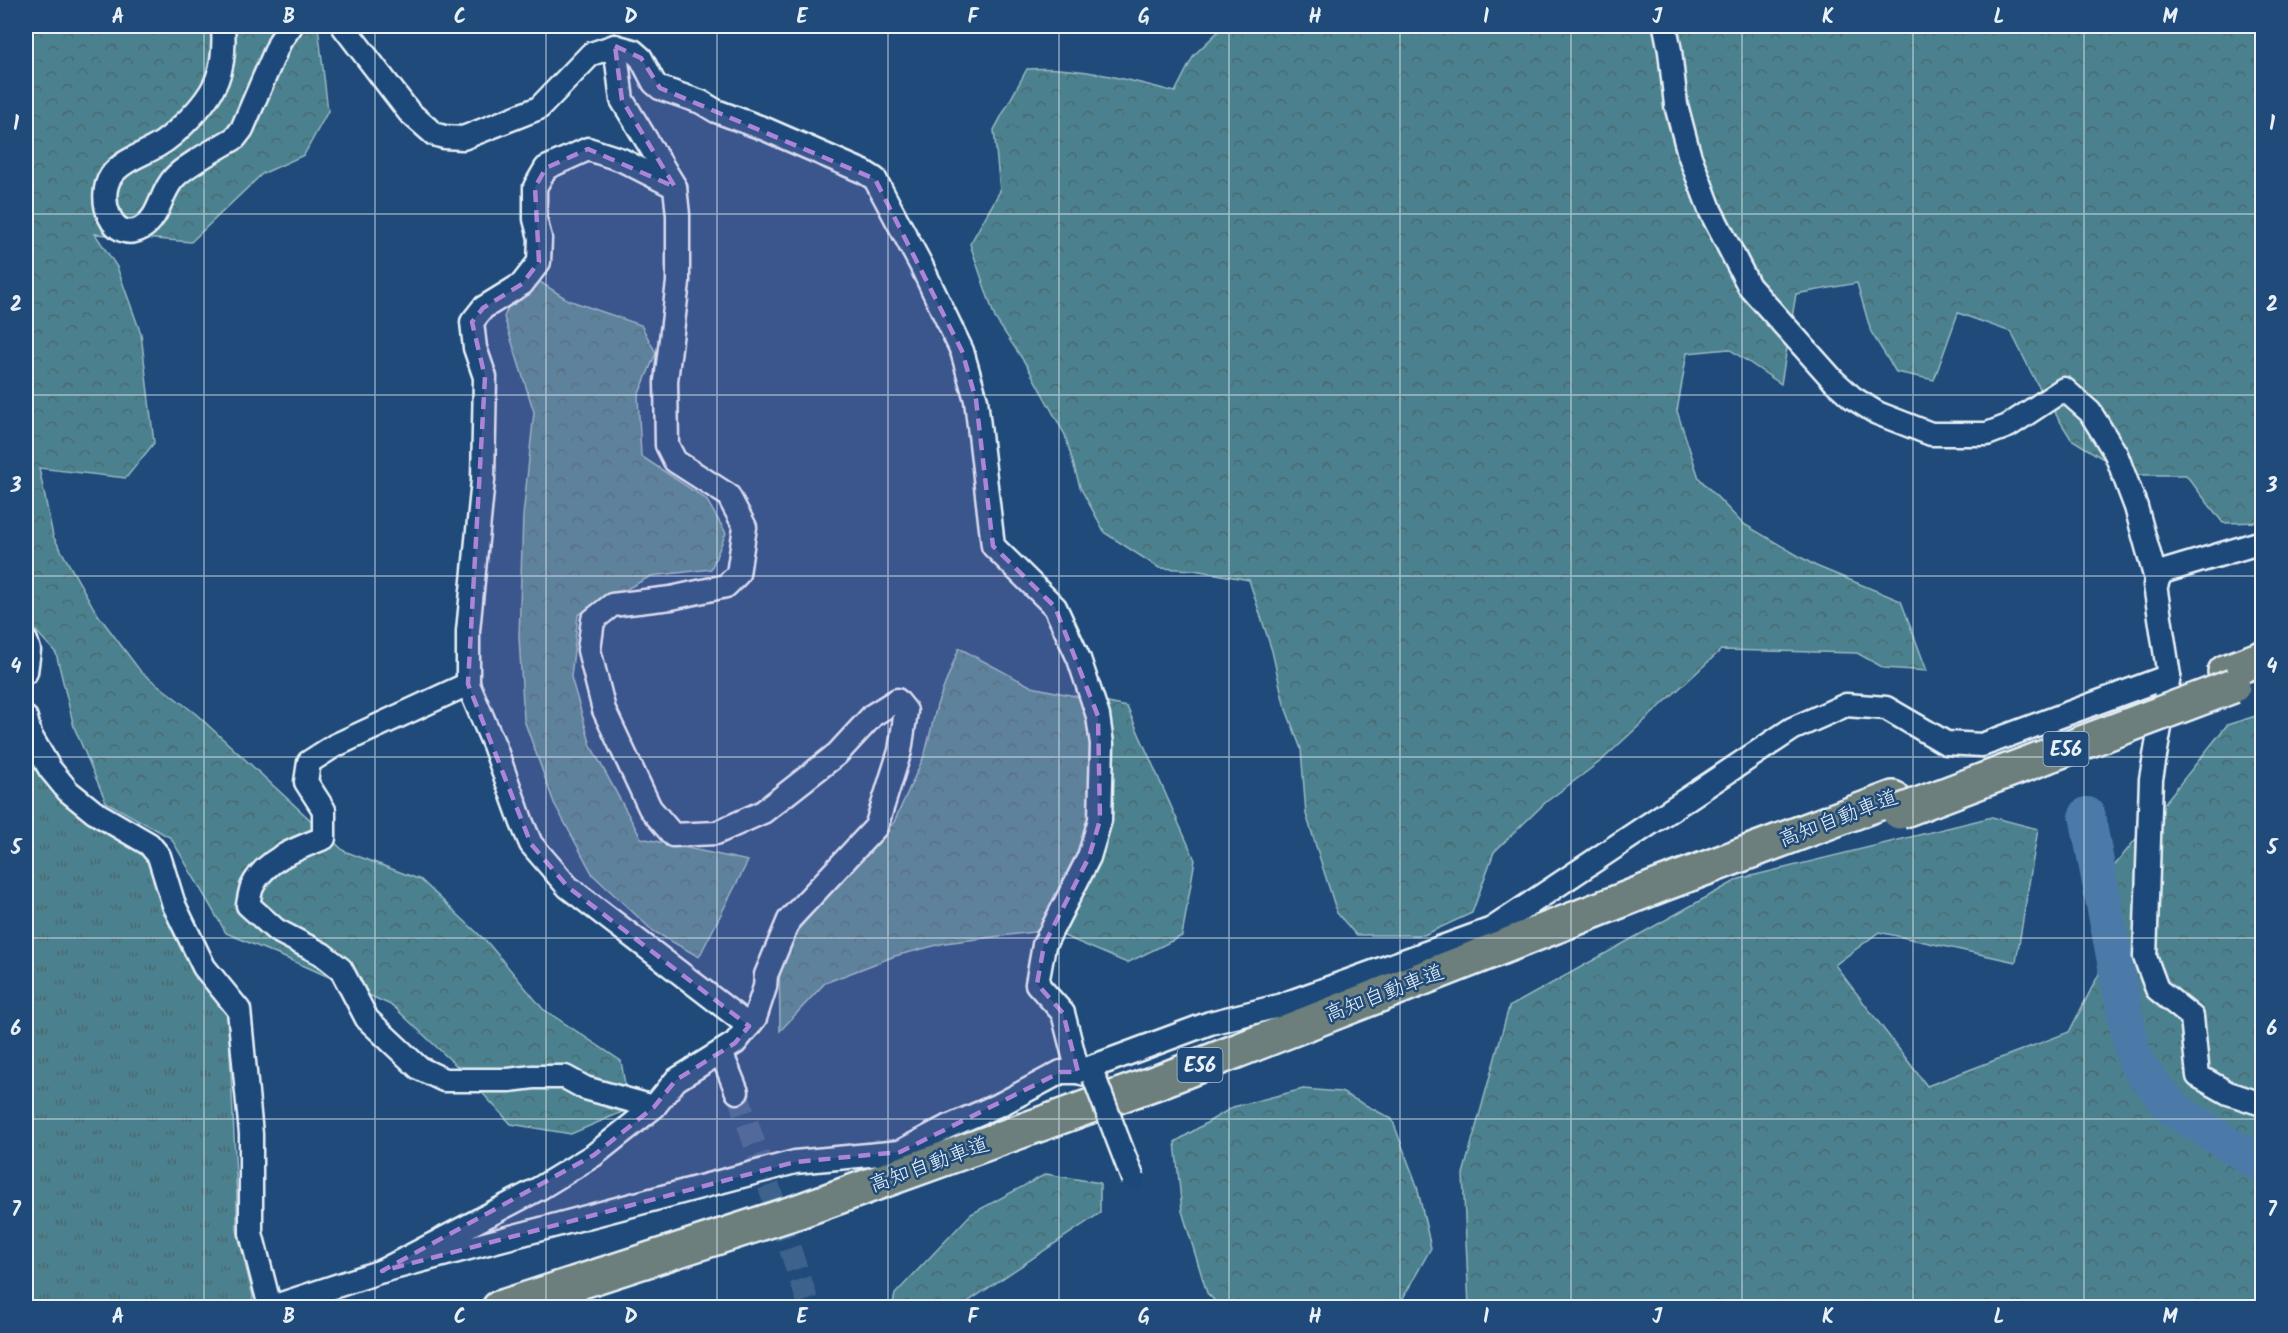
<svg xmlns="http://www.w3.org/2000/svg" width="2288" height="1333" font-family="Kalam,'Klee One',sans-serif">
<defs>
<pattern id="grass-tufts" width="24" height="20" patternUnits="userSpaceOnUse" patternTransform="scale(1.5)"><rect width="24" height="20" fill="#4c818e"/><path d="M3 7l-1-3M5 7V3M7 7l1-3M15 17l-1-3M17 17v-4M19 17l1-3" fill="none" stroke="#49676f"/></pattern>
<pattern id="forest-crowns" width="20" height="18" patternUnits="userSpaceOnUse" patternTransform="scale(1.5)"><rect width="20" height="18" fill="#4c818e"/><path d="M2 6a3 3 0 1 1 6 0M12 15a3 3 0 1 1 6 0" fill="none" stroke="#49676f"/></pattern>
</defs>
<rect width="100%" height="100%" fill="#1f4a7a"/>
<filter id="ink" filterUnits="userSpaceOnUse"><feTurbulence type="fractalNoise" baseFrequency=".0167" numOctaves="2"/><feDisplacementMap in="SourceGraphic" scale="12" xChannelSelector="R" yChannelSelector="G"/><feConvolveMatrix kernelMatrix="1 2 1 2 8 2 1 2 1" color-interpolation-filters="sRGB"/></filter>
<g filter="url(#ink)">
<path fill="url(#grass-tufts)" stroke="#9ab9c3" stroke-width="1.5" d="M26,748L71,809L138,851L150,864L190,957L196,979L204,977L228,1011L237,1197V1230L253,1296L252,1301L246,1306L26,1307Z"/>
<g fill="url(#forest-crowns)" stroke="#9ab9c3" stroke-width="1.5">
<path d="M26,26H318L328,111L304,155L262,174L191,242L95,234L117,267L141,334L154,443L126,478L39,468L53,536L96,612L141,672L196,714L344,851L421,880L488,943L543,1009L621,1061L629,1109L571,1134L511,1124L461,1070L393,1006L309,968L226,933L171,838L106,802L74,727L56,653L26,620Z"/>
<path d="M1224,26H2262V522L2223,523L2186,475H2129L2071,439L2036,382L2011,332L1958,313L1934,380L1896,372L1871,332L1857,283L1796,294L1781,384L1729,349L1687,353L1677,411L1699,478L1742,523L1816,566L1901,601L1927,671L1884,668L1857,653L1721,650L1601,761L1546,802L1494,852L1472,913L1424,935H1356L1337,913L1306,814L1301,749L1284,704L1272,651L1249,580L1194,570L1159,568L1105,533L1080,487L1065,435L1027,366L995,318L970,244L1000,191L994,130L1027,69C1077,66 1127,79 1175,92L1194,55Z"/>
<path d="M523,271L568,300L641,325L656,353L638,396L641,456L706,499L726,533L711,569L651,576L578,615L571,677L591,746L641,838L748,861L699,957L653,931L593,875L554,803L524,720L519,637L523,516L534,412L504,317Z"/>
<path d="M959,648L1032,687L1127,707L1195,860L1182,936L1127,963L1050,930L945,943L895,956L825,983L780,1031L779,951L894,822L925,754L937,705Z"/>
<path d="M2262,714V1307H1469L1463,1174L1509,1007L1739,879L1992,817L2038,829L2016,962L1879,932L1835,965L1927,1086L2069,1032L2099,974L2111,870L2227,725Z"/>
<path d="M1303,1089L1341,1092L1392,1119L1417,1186L1431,1248L1398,1307H1221L1207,1293L1182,1211L1175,1142L1233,1107Z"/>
<path d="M1046,1174L1100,1183V1213L960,1307H892L895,1294L971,1214Z"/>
</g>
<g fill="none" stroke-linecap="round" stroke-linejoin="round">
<path stroke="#4b7aa8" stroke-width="36" d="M2087,815L2132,1050L2138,1066L2173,1109L2262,1165"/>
<path stroke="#3d638d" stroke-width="22" stroke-dasharray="22 11" stroke-linecap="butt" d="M737,1092L810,1308"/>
<defs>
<g id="street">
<path d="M223,26C226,70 217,92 185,123C176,132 168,140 157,146C142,155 121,161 111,176C96,198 112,245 142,228C160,217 160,193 174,178C184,166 220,147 235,138L242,129L280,41L291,26"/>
<path d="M343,26L409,112L434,134L444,137L463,138L539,108L591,54L615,46L633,51L641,58L654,83L660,88L701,102L716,111L765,129L864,172L875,179L921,265L962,351L976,400L993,546L1055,607L1079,659L1098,716L1102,744L1100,820L1089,857L1044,945L1037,984L1063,1013L1078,1072"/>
<path d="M1665,26L1670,51L1676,105L1689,154L1711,212L1749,286L1834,381L1853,398L1877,413L1931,434H1987L2008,426L2064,389L2090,412L2116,454L2136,507L2157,583"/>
<path d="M675,187L622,160L588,149L546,168L535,187V219L540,238L539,262L522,284L483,308L472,322L475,348L485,377L483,480L468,631V684L494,745L522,823L531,844L568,887L749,1026"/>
<path d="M2262,542L2162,572L2155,585L2169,676L2151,779L2145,957L2157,989L2192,1017L2198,1076L2228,1093L2262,1104"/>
<path d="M26,641L29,650L26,672"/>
<path d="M468,684L334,746L309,762L306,782L324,810V838C298,848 265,859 252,887C250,892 249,900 248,905L276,930L322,954L341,969L367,1019L419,1068L444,1080H509L533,1077H565L585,1088L654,1107"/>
<path d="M26,718L30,735L50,769L68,791L94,812L149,844L159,856L174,905L204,967L239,1010L251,1134V1233L270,1307"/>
<path d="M721,1052L737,1092"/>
<path d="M1078,1072L1210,1023L1279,1006L1492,929L1792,729L1846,705L1886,708L1946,743L1982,745L2169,676"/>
<path d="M382,1271L540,1188L594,1155L654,1107L676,1080L735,1043L755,1018L765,987L766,975L789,920L876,827L900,751L906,711L897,700L873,715L837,754L763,812L716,833L673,835L650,808L604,710L589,650L593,620L612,605L671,598L726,586L738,574L745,527L728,495L675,461L667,445L666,381L678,282V215L675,187L622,100L615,46"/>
<path d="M269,1308L382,1271L795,1162L900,1152L945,1128L1003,1103L1061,1072H1078L1093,1076"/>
</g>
<g id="highway">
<path d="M2225,672L2262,658"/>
<path d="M499,1308L799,1211L1160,1081L1661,885L1893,798"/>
</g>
</defs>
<use href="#street" stroke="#e8f1f8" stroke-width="27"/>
<use href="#highway" stroke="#e8f1f8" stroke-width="38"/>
<use href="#street" stroke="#1f4a7a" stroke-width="22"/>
<use href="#highway" stroke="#6c7f7c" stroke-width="33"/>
<defs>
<path id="street-bridge" d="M1094,1077L1133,1179"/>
<path id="highway-bridge" d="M1899,812L2233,686"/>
</defs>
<use href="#street-bridge" stroke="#e8f1f8" stroke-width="27" stroke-linecap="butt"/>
<use href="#highway-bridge" stroke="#e8f1f8" stroke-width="38" stroke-linecap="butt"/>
<use href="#street-bridge" stroke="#1f4a7a" stroke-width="22"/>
<use href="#highway-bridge" stroke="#6c7f7c" stroke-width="33"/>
</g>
</g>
<path fill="#ac85d9" fill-opacity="0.2" stroke="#ac85d9" stroke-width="4.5" stroke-dasharray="12 8" stroke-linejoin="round" d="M615,46L641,58L660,88L875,179L962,351L976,400L993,546L1055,607L1098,716L1100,820L1089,857L1044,945L1037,984L1063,1013L1078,1072H1061L900,1152L795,1162L382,1271L594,1155L654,1107L676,1080L735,1043L749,1026L568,887L531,844L468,684L485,377L472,322L483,308L522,284L539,262L535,187L546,168L588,149L675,187L622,100Z"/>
<path fill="none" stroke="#e8f1f8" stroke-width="1.5" stroke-opacity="0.55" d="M204,26V1308M375,26V1308M546,26V1308M717,26V1308M888,26V1308M1059,26V1308M1229,26V1308M1400,26V1308M1571,26V1308M1742,26V1308M1913,26V1308M2084,26V1308M26,214H2262M26,395H2262M26,576H2262M26,757H2262M26,938H2262M26,1119H2262"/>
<g text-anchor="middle" stroke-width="5" stroke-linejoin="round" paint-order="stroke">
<g fill="#1f4a7a" stroke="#acbfd2" stroke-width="1.5">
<rect x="2043.5" y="732" width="45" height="34" rx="4.5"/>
<rect x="1177.5" y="1048" width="45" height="34" rx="4.5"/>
</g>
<g font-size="20" font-weight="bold" fill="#e8f1f8">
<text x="2066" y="756">E56</text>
<text x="1200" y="1072">E56</text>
</g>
<g font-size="21" fill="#e8f1f8" stroke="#1f4a7a">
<text transform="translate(1838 818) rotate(-21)" y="7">高知自動車道</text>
<text transform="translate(1384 993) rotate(-21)" y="7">高知自動車道</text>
<text transform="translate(929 1164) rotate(-20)" y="7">高知自動車道</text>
</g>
</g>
<rect width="2288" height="1333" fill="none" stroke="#1f4a7a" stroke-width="66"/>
<rect x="33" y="33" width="2222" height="1267" fill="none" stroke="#e8f1f8" stroke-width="2"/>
<g font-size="20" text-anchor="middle" font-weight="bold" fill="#e8f1f8">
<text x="118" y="23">A</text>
<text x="289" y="23">B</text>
<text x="460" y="23">C</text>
<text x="631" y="23">D</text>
<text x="802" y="23">E</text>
<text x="973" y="23">F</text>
<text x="1144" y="23">G</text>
<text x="1315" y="23">H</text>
<text x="1486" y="23">I</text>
<text x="1657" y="23">J</text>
<text x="1828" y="23">K</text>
<text x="1999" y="23">L</text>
<text x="2170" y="23">M</text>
<text x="16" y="130">1</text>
<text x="2272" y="130">1</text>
<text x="16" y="311">2</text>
<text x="2272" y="311">2</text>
<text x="16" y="492">3</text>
<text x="2272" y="492">3</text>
<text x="16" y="673">4</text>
<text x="2272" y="673">4</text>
<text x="16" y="854">5</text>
<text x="2272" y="854">5</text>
<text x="16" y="1035">6</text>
<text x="2272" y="1035">6</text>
<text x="16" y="1216">7</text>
<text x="2272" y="1216">7</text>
<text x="118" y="1323">A</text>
<text x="289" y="1323">B</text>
<text x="460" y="1323">C</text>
<text x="631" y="1323">D</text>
<text x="802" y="1323">E</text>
<text x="973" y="1323">F</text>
<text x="1144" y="1323">G</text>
<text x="1315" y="1323">H</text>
<text x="1486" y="1323">I</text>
<text x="1657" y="1323">J</text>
<text x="1828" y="1323">K</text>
<text x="1999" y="1323">L</text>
<text x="2170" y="1323">M</text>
</g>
</svg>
